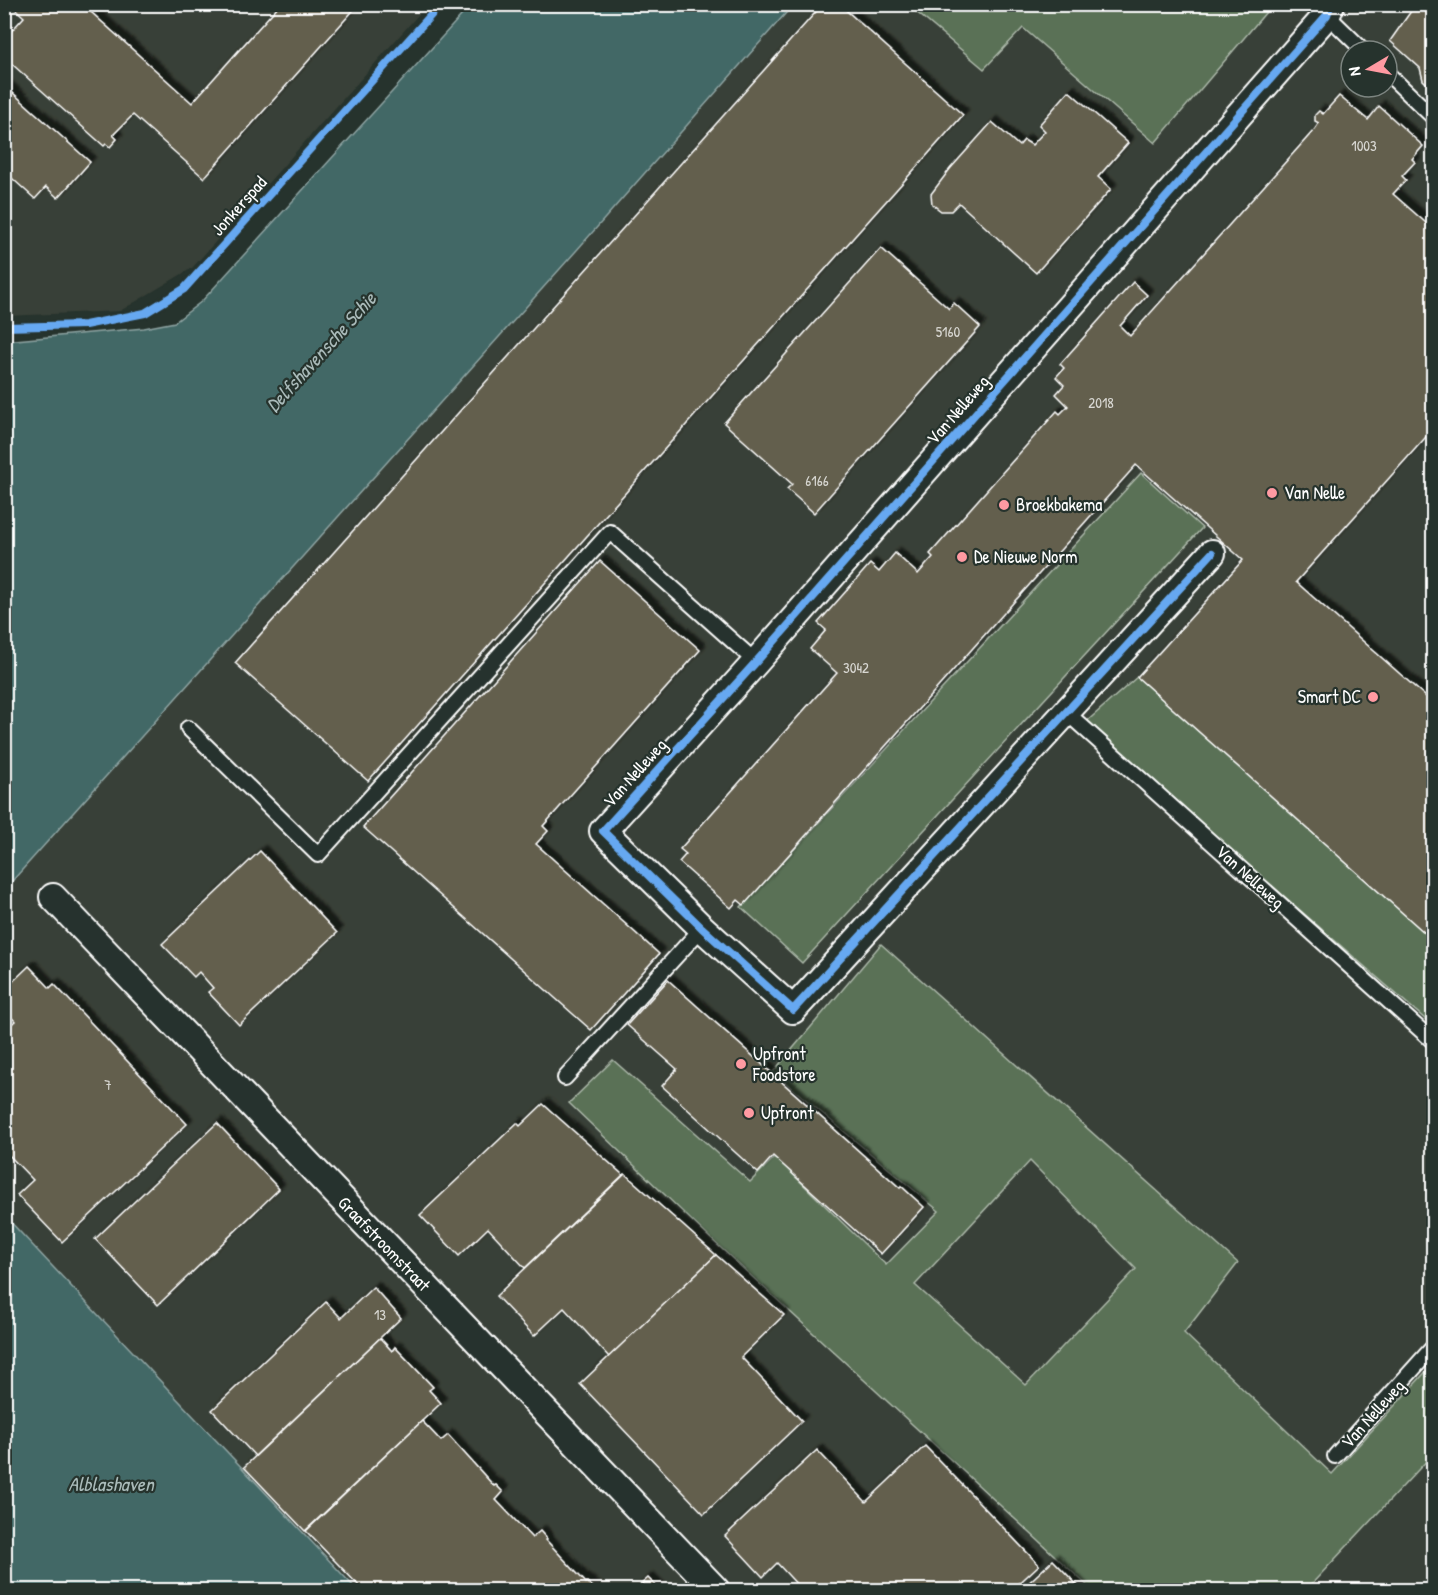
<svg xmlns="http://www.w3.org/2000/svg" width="1438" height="1595" font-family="'Patrick Hand',sans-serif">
<defs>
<filter id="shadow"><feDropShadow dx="5.5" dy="-5.5" stdDeviation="1.5" flood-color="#0009"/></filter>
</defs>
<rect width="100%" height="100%" fill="#26332d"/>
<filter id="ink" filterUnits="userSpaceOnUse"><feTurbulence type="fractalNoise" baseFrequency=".0167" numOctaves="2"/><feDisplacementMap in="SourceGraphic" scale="12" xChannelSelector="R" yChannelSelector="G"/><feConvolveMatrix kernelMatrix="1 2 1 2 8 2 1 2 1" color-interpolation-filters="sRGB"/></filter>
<g filter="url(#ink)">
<g fill="#394037" fill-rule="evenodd">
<path d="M4,5H427L192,268L120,311L5,316Z"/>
<path d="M741,5H1433V1590H289L5,1295V836ZM1351,51H1387V87H1351Z"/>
</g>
<g fill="#5a7156" stroke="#acb8aa" stroke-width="1.5" fill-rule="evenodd">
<path d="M908,5H1272L1155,143L1023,28L984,69Z"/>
<path d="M1141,473L1202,528L802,963L741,907Z"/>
<path d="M1137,677L1433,939V1026L1085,723Z"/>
<path d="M881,944L1238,1263L1184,1333L1332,1474L1433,1364V1454L1306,1590H1092L711,1239L569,1103L613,1060L750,1182L775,1157L886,1265L939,1211L773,1072ZM1030,1161L1136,1269L1026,1385L915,1285Z"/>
</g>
<g fill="#436866" stroke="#8ea4a3" stroke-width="1.5">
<path d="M471,5H793L576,251L5,889V341L144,328L175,322L202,301Z"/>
<path d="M4,1216H5L357,1590H12L5,1582Z"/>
</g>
<g fill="#645f4d" stroke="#fff" stroke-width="1.5" filter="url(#shadow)">
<path d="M10,4H82L192,103L280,4H359L204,178L133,115L113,135L117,139L110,147L106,144L104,146L4,57V39L24,17Z"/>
<path d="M823,4H839L963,115L368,781L235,663Z"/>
<path d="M1416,4H1434V90L1423,80L1420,68L1390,41Z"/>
<path d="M4,85L90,162L58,198L46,187L35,199L4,171Z"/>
<path d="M1069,91L1128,143L1098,177L1111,189L1036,273L959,203L951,211H941L932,204L931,194L950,169L992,122L1019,146L1024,140L1032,145L1045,131L1039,125Z"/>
<path d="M1339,96L1368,120L1379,106L1423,146L1412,159L1415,162L1402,176L1406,180L1393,194L1434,230V428L1296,582L1434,704V941L1137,677L1243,560L1136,465L744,905L738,900L731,908L679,862L686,854L680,849L837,673L810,649L826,630L818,623L870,564L879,572L895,553L918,574L933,557L930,554L1057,411L1060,414L1068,406L1056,394L1064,385L1056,377L1064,368L1060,364L1133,282L1147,295L1120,326L1130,336L1315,129L1319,123L1315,121V115L1319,111L1323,114Z"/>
<path d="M881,248L949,309L954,303L980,327L814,513L787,489L792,484L724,423Z"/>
<path d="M600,561L700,650L543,826L548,831L536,844L659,954L591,1030L363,827Z"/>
<path d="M260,851L337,933L239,1025L208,992L213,988L199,972L194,977L162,944Z"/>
<path d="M29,966L50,988L54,984L187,1124L62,1242L17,1195L33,1180L4,1150V1031L15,1021L4,1010V990Z"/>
<path d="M668,980L900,1188L901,1186L924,1207L881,1254L773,1156L758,1173L662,1086L677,1069L627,1025Z"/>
<path d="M543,1104L623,1175L525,1268L488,1228L459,1256L420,1215L517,1123L520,1126Z"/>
<path d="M217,1123L279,1189L158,1305L95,1239Z"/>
<path d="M625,1174L716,1255L609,1357L564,1308L534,1336L496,1296Z"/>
<path d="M716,1255L784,1315L741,1357L802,1421L704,1514L580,1384Z"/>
<path d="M373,1287L401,1318L255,1456L212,1410L326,1302L341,1318Z"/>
<path d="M380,1338L392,1351L395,1347L433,1387L429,1390L441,1403L305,1531L244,1467Z"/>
<path d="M422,1421L441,1441L448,1435L494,1486L496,1485L503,1492L496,1500L532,1538L540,1531L547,1539L546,1540L586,1583L587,1582L595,1589L363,1590L306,1531Z"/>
<path d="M925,1446L1039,1565L1012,1590H802L777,1563L763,1577L725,1536L817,1450L866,1502Z"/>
<path d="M1053,1560L1082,1590H1021Z"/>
<path d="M648,1578L660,1590H635Z"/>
</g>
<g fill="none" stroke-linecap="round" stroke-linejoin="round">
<defs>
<g id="service">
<path d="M1327,15L1364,51"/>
<path d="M1387,73L1434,118"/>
<path d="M1066,712L1434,1042"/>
<path d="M188,728L318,855L610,532L756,662"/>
<path d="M565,1078L702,928"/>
<path d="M1335,1456L1434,1346"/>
</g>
<g id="minor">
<path d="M1212,553L793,1010L702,928L603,831L756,662L1327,15L1331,4"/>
<path d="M53,897L716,1590"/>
</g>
</defs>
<use href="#service" stroke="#fff" stroke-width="18"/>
<use href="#minor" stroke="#fff" stroke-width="30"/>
<use href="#service" stroke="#26332d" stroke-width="14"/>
<use href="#minor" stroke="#26332d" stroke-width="26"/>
<defs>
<g id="cycleway">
<path d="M4,327L85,325L145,313L184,289L441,4"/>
<path d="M1212,553L793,1010L702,928L603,831L756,662L1327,15L1331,4"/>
</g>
</defs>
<use href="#cycleway" stroke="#26332d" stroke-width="11"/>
<use href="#cycleway" stroke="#66a8f1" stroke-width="8"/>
</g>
</g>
<g fill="#ff9aa2" stroke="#26332d" stroke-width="2">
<circle cx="1272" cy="493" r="6"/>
<circle cx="1004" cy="505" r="6"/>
<circle cx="962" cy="557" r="6"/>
<circle cx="1373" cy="697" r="6"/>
<circle cx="741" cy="1064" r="6"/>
<circle cx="749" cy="1113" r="6"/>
</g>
<g text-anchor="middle" stroke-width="4.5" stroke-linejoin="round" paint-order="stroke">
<g font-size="15" fill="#d8d7d2">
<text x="1364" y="151">1003</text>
<text x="948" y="337">5160</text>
<text x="1101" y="408">2018</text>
<text x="817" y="486">6166</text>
<text x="856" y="673">3042</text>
<text x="108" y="1090">7</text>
<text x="380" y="1320">13</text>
</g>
<g font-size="18" fill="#fff" stroke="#26332d">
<text transform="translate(239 206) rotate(-48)" y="6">Jonkerspad</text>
<text transform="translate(958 410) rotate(-49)" y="6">Van Nelleweg</text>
<text transform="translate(635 773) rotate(-48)" y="6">Van Nelleweg</text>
<text transform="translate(1250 877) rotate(42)" y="6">Van Nelleweg</text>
<text transform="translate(384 1244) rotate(46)" y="6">Graafstroomstraat</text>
<text transform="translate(1373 1414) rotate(-48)" y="6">Van Nelleweg</text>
</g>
<g font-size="18" fill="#fff" stroke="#26332d" text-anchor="start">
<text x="1284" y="499">Van Nelle</text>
<text x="1016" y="511">Broekbakema</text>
<text x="974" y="563">De Nieuwe Norm</text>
<text x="1361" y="703" text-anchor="end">Smart DC</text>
<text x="753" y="1060">Upfront<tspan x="753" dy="21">Foodstore</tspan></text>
<text x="761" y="1119">Upfront</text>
</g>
<g font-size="20" font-style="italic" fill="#aabbba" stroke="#26332d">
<text transform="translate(321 352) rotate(-48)" y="7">Delfshavensche Schie</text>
<text x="111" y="1491">Alblashaven</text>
</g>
</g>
<rect width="1438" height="1595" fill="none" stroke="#26332d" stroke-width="24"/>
<rect x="12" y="12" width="1414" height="1571" fill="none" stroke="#fff" stroke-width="2" filter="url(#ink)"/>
<g transform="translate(1369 69) rotate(260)"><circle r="28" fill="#26332d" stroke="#7d8581" stroke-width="1.5"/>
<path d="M0-4.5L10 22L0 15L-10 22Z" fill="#ff9aa2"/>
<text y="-9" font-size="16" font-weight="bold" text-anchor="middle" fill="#ffffff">N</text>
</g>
</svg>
